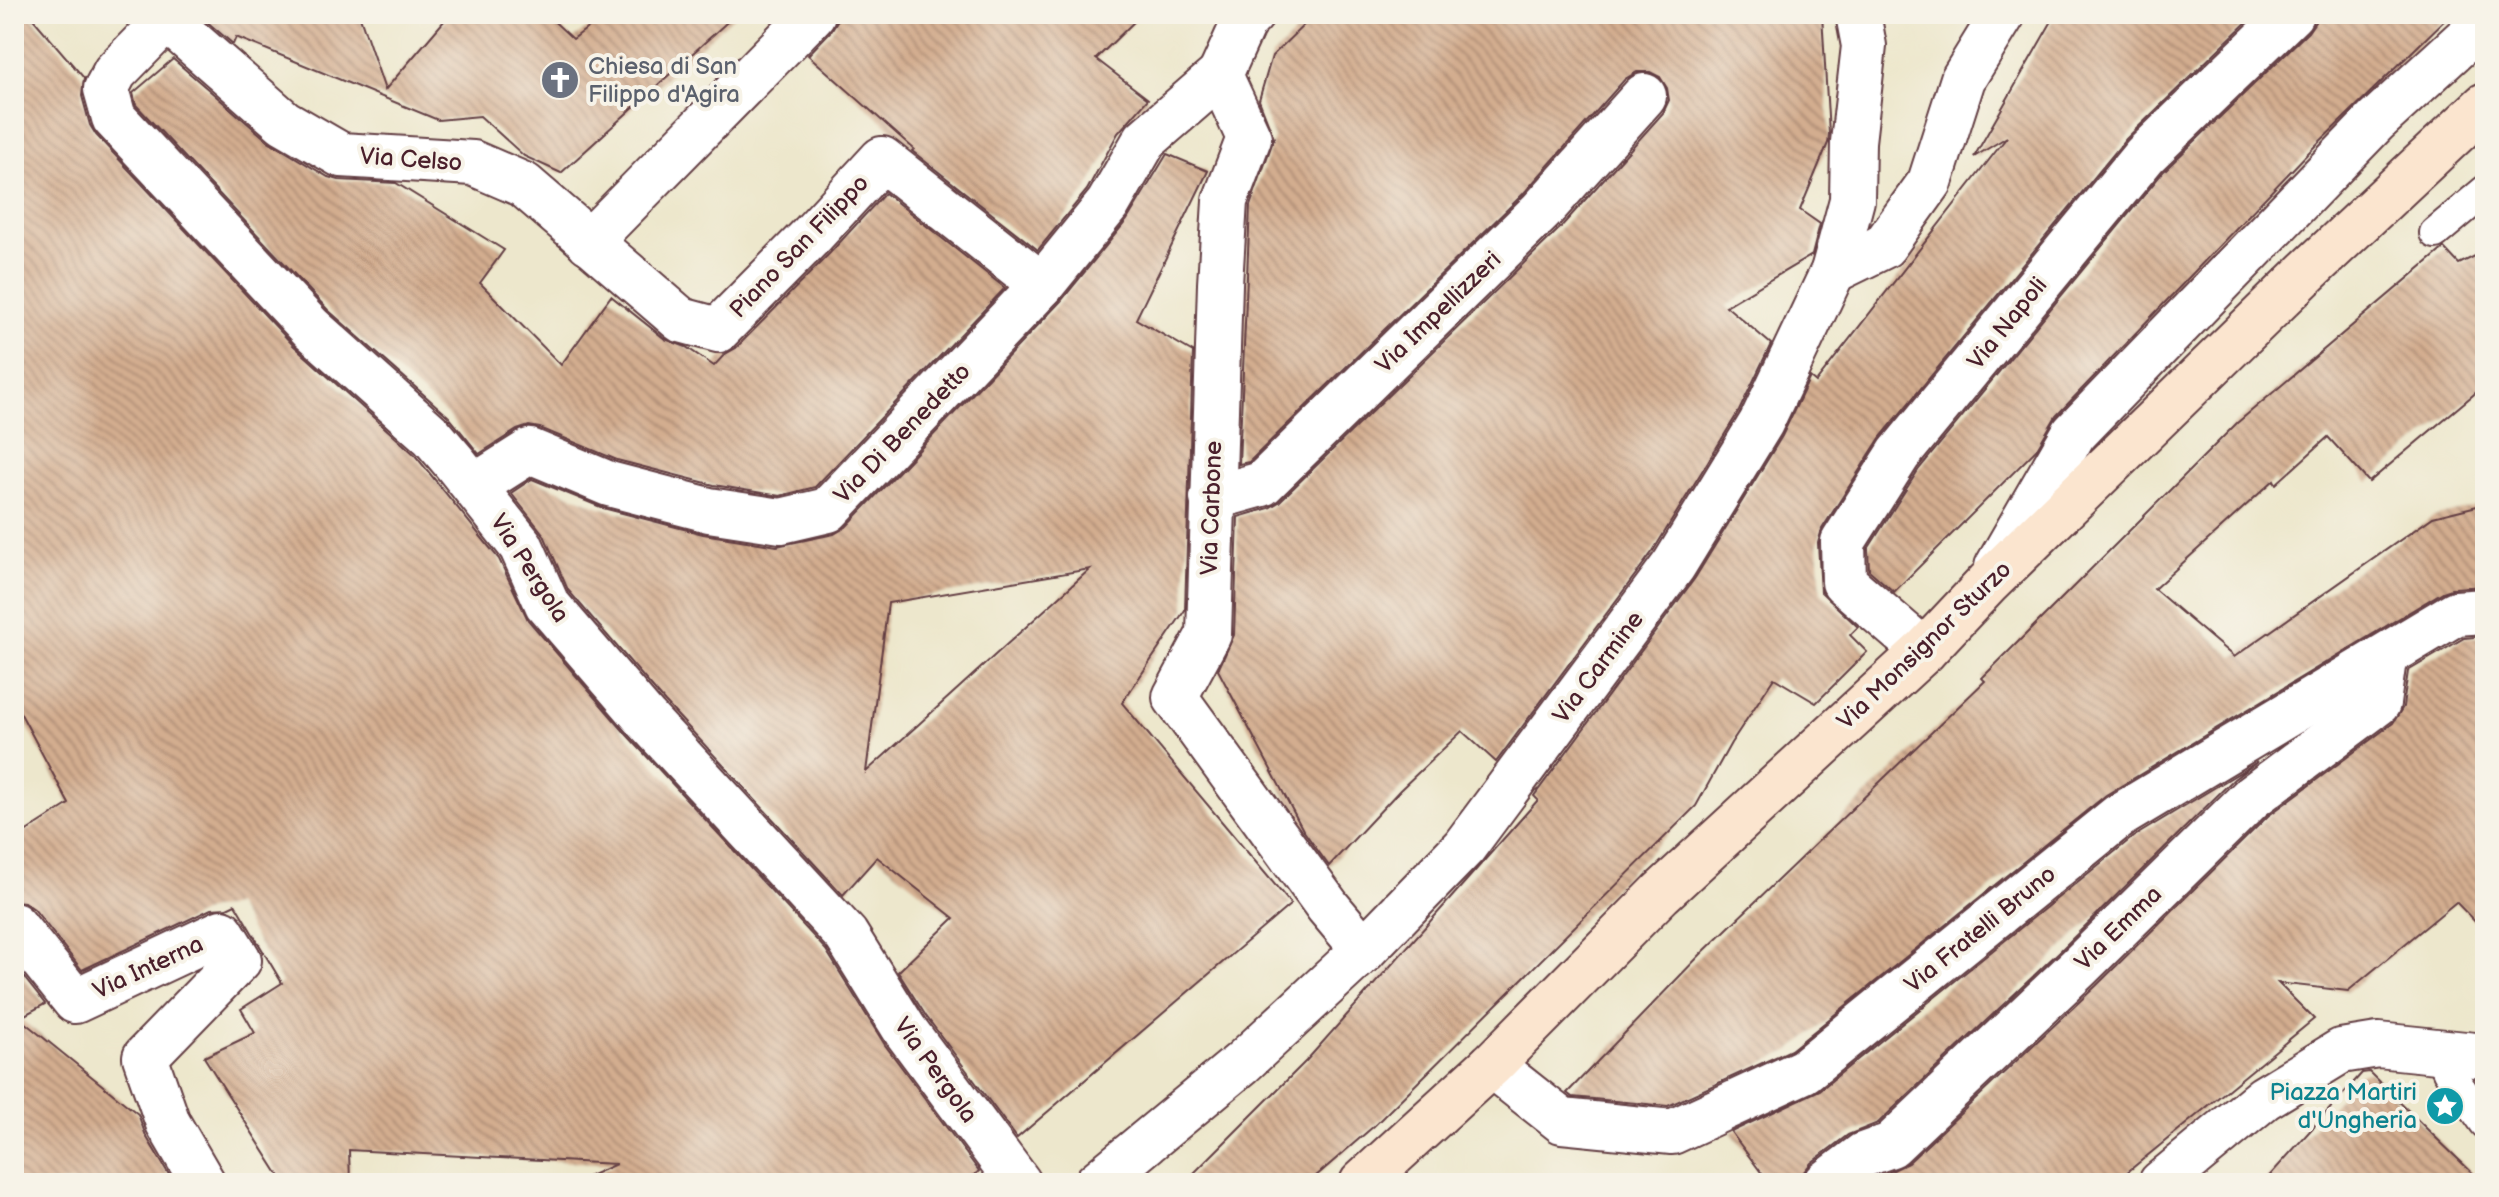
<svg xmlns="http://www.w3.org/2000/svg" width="2499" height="1197" font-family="'Balsamiq Sans',sans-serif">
<defs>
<pattern id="building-back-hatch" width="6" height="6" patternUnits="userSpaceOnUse" patternTransform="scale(2)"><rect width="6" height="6" fill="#d3ad8f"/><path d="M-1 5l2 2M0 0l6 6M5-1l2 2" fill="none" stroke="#ad8c75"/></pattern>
</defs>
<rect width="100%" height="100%" fill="#f7f3e8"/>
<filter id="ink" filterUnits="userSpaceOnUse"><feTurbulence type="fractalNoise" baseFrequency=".0125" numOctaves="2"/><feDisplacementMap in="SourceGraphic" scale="16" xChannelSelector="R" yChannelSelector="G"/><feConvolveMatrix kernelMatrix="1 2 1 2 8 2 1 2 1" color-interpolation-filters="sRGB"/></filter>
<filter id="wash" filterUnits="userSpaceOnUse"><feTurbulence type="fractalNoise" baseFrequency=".006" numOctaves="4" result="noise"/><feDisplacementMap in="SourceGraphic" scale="32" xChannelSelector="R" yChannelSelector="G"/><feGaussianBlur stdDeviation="1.8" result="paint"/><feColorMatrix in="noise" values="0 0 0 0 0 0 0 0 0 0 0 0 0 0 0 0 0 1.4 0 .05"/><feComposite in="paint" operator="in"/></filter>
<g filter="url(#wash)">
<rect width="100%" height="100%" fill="#ede7cc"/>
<g id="blocks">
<g fill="url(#building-back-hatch)" fill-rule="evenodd">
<path d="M14,14H29L84,78L82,96L90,125L96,135L293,345L414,454L499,559L528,620L627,735L826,950L885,1045L979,1171L965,1183H574L616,1164L349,1150L350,1183H284L204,1057L255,1033L241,1009L282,983L235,904L227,908L211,909L82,970L34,909L24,902L14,901V839L69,804L14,701Z"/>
<path d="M198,14H359L385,90L450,14H546L573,39L606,14H736L561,173L524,156L480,116L438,120L236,37L233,44Z"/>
<path d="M837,14H1142L1096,59L1148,99L1118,133L1087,190L1038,250L912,151L914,149L808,55L831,31L837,21Z"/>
<path d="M1315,14H1822L1829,134L1828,143L1800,210L1820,224L1812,255L1726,306L1771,344L1739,411L1653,551L1496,762L1462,731L1400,790L1329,866L1303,830L1218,670L1234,635L1238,517L1269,508L1279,502L1559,229L1663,113L1669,100L1667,88L1660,77L1650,72H1637L1625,79L1523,194L1249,462L1239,464L1250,206L1274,138L1259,100L1272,56Z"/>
<path d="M2056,14H2255L2126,139L1880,438L1822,529L1818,543L1821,592L1858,627L1850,635L1867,652L1816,703L1774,678L1731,743L1696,806L1374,1126L1308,1183H1184L1306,1061L1538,800L1534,796L1695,578L1782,436L1810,377L1816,382L2007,137L1974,157Z"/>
<path d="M2315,14H2451L2311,150L2056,416L2036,450L1894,592L1869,570L1868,549L1919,469L2163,172L2308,32L2315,22Z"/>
<path d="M173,59L268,141L328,177L339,180L396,183L504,250L480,283L561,365L611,296L665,339L686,347L714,366L725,354L736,348L830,253L885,193L1005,288L815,487L780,496L714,485L617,460L540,428L529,426L517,430L479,454L449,417L328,310L136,105L133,93Z"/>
<path d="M1167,154L1208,171L1136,319L1193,352L1185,610L1122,703L1291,904L1017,1138L926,1016L898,972L954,918L877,857L843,895L665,702L568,590L544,535L511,493L532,479L603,508L703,534L777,546L834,534L846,527L1061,301L1127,220ZM1090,569L866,772L888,603Z"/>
<path d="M2444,248L2459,264L2485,251V385L2369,482L2328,437L2276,484L2274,480L2154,589L2234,657L2433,517L2485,504V586L2454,588L2443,592L2106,795L1791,1050L1668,1106L1572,1097L1567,1093L1702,953L1985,681L1982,678L2237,423Z"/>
<path d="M2485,636V932L2456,902L2348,991L2278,983L2314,1019L2114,1183H1867L1908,1163L2096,986L2268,816L2393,723L2403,707L2408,671L2464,638Z"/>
<path d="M2257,762L2234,779L2061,950L1878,1123L1848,1135L1811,1163L1803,1173L1802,1183H1769L1731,1132L1820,1090L2133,837Z"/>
<path d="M14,965L45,1004L19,1018L138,1114L146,1136L174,1183H14Z"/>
<path d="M2369,1072L2434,1136L2483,1183H2263L2362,1073Z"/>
</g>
</g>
</g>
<g filter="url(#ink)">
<use href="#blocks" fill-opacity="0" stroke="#623d43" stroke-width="2"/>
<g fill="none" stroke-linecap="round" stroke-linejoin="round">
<defs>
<g id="service">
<path d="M2435,233L2485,191"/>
<path d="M2439,1049L2448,1071L2485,1123"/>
</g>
<g id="minor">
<path d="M160,14L284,122L341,155L473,163L524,185L681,320L718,330L812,235L882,159L1042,285"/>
<path d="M1252,14L1244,22L1220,75L1249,138L1225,201L1220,284L1209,634L1175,697L1328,907L1364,950"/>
<path d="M168,18L115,72L106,89L114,118L311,328L432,436L455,463L521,546L547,604L646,719L846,935L905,1030L1019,1183"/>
<path d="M589,242L813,14"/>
<path d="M1833,271L1884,246L1930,182L1963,79L2003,14"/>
<path d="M475,486L530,451L609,484L709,510L781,521L828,510L1042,285L1108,204L1145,140L1220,75"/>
<path d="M1212,498L1262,484L1541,211L1644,96"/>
<path d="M1997,567L2074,433L2376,121L2485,21"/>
<path d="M1924,651L1844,582L1843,542L1899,454L2145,155L2291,14"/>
<path d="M14,925L75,1001L222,932L239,960L145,1057L168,1123L203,1183"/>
<path d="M1491,1065L1562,1121L1672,1132L1804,1071L2119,816L2456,613L2485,611"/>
<path d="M1097,1183L1242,1063L1364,950L1464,847L1674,565L1761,423L1833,271L1852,200L1853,142L1864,46L1858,14"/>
<path d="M1826,1183L1863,1155L1891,1145L2078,968L2252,797L2378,703L2384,659"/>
<path d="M2161,1183L2264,1098L2341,1051L2378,1045L2485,1056"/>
</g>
<path id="secondary" d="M1362,1183L1491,1065L1661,893L1924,651L1988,583L2307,272L2485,105"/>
</defs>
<use href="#service" stroke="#623d43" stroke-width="34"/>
<use href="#minor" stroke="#623d43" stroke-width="48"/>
<use href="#secondary" stroke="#623d43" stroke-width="48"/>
<use href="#service" stroke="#fff" stroke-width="30"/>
<use href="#minor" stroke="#fff" stroke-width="44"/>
<use href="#secondary" stroke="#fbe5cf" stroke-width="44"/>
</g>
</g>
<defs>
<symbol id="church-disc" viewBox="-11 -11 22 22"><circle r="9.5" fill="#6b7280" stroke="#f7f3e8"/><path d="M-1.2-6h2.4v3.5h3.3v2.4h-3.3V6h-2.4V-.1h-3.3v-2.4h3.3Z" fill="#fff"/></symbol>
<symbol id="sight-disc" viewBox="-11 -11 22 22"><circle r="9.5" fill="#0f9aa8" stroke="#f7f3e8"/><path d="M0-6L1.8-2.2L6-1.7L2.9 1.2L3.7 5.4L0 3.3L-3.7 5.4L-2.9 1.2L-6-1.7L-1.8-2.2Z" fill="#fff"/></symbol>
</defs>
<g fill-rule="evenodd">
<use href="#church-disc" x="538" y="58" width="44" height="44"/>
<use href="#sight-disc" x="2423" y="1084" width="44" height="44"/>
</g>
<g text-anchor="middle" stroke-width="8" stroke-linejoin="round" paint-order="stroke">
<g font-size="24" fill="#5b616d" stroke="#f7f3e8" text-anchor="start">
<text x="588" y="74">Chiesa di San<tspan x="588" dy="28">Filippo d'Agira</tspan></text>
</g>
<g font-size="24" fill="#4a1f2b" stroke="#f7f3e8">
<text transform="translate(411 159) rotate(4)" y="8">Via Celso</text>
<text transform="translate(799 246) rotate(-46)" y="8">Piano San Filippo</text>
<text transform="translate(1438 312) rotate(-44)" y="8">Via Impellizzeri</text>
<text transform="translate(2007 323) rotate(-51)" y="8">Via Napoli</text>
<text transform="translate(902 433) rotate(-46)" y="8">Via Di Benedetto</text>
<text transform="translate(1211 508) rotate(-88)" y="8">Via Carbone</text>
<text transform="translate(530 568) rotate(57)" y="8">Via Pergola</text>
<text transform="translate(1924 645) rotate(-44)" y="8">Via Monsignor Sturzo</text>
<text transform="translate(1598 667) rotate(-53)" y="8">Via Carmine</text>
<text transform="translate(2118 928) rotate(-44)" y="8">Via Emma</text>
<text transform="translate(1980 929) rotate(-39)" y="8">Via Fratelli Bruno</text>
<text transform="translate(148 967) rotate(-25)" y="8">Via Interna</text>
<text transform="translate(936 1070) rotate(54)" y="8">Via Pergola</text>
</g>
<g font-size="24" fill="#0d838f" stroke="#f7f3e8" text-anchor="end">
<text x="2417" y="1100">Piazza Martiri<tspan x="2417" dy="28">d'Ungheria</tspan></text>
</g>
</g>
<rect width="2499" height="1197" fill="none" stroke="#f7f3e8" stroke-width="48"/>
</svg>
